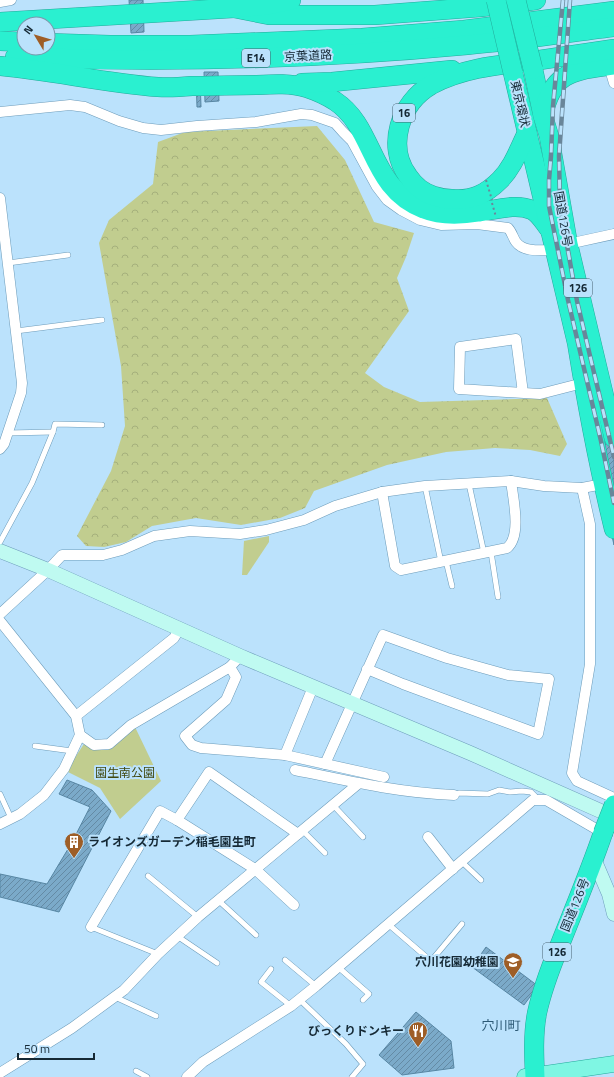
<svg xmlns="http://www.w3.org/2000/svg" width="614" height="1077" font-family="'Titillium Web','Noto Sans JP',sans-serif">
<defs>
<pattern id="forest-crowns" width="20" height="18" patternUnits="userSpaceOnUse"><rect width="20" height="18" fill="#c1cd8f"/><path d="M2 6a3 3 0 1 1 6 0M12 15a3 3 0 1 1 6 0" fill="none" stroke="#a5b07c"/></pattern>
<pattern id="building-hatch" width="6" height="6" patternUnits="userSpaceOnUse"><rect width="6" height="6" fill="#7baac9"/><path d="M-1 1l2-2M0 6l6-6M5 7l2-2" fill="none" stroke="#648aa4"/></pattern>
</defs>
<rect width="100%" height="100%" fill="#bbe2fc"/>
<g fill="#c1cd8f">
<path d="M269,536V542L247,575H242L244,541Z"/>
<path d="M135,727L161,781L120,819L100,788L66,771L84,744L98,750H108Z"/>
</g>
<path fill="url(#forest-crowns)" d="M317,126L345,160L374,222L414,233L406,257L397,278L409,311L365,373L384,387L420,402L547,398L567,444L560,456L530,450L495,448L446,452L387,465L314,491L305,508L280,518L241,525L196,518L152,526L126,542L104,547L86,546L77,536L111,471L125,426L121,366L99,243L109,220L153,184L158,142L185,132Z"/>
<g fill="url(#building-hatch)" stroke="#5786a3">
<path d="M129,0H143L144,32L131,33Z"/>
<path d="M204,72H218L219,101L205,102Z"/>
<path d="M196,77H200L201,107H197Z"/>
<path d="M614,441V545L592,446Z"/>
<path d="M67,780L92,790L111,811L59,912L0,897V874L47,884L71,844L90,807L59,794Z"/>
<path d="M486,947L538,986L524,1005L472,967Z"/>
<path d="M416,1012L451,1041L454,1068L402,1075L379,1055Z"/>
</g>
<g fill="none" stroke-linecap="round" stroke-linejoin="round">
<defs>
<g id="lane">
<path d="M8,263L68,255"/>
<path d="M16,331L102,320"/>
<path d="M8,433L53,432"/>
<path d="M469,484L484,553"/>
<path d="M425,486L441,562"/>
<path d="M0,542L32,483L53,432L55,424L102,425"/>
<path d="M491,552L498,597"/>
<path d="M446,561L452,586"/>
<path d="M35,746L72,751"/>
<path d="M0,794L11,818"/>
<path d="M454,795L459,793L488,794L499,790L510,792L522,791L531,792L539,800"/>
<path d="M333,805L363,837"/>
<path d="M302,830L325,853"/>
<path d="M461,861L481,880"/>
<path d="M148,876L198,917"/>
<path d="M219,901L256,935"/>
<path d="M388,924L431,961L462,924"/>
<path d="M91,927L158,954"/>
<path d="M177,936L217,963"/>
<path d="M285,960L316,986"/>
<path d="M338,967L369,994L363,1000"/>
<path d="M271,969L261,982L291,1006"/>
<path d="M115,997L156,1016"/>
<path d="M299,999L346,1044L363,1064L352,1077"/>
<path d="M136,1071L147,1077"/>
</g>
<g id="street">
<path d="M0,2L11,0"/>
<path d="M609,66L614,83"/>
<path d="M0,112L70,105L85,107L119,121L143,128L161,130L197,126L256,122L301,114L312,115L335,123L343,132L352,141L377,187L387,200L401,210L420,220L441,225L477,224L508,228C512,232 513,238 516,242C524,253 543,250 554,250"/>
<path d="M0,198L22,383L21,393L4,444L0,449"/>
<path d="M568,244L614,234"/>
<path d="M523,393L516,339L460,347L459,389L540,394L583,383"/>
<path d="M582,488L590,524V664L572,773L577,781L614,798"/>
<path d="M382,492L395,566L401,570L507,548C522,536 513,498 511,481"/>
<path d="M0,614L48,570L62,555H103L122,550L154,536L190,531L240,534L266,530L304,520L335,506L382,492L425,486L511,481L544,486L582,488L603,484"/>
<path d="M0,621L76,716L80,735L64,769L44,795L20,814L0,824"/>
<path d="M230,667L236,677L226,700L185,736L192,745L201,748L285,755L384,777"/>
<path d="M76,716L174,638L180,628"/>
<path d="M80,735L94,745L109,744L131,725L230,667L240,656"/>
<path d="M285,755L313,687"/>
<path d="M325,764L383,635L447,658L508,675L549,679L538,734L403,684L367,669"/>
<path d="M295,770C348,781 400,793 454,795"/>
<path d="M177,820L209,772L298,834"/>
<path d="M428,837L453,869"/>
<path d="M91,927L160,811L177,820L255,869L294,905"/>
<path d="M0,1073L72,1028L124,990L158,954L198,917L358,784"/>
<path d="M187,1077L203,1062L291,1006L316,986L533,800H546L603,833"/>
</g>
<g id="secondary">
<path d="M0,551L48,570L240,656L470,753L614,817"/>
<path d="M594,859L609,894L614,914"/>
</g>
<path id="primary" d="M525,1077L614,1064"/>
<g id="highway">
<path d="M234,8L269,15H375L481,7L536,0"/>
<path d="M0,22L234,8L268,5L291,0"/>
<path d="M0,41L24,42"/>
<path d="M48,43L110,45H190L362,38L464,30L614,11"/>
<path d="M15,57C166,63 317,59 467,45C516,41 565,33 614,27"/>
<path d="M0,66C53,71 105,83 158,87C169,88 181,87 192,86C214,86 235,85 257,85C274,84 291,83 307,88C316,91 327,96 335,101C376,128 369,188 424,209C441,216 461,215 479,212C495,210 516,203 532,210C540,214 544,223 550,230"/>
<path d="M533,69L543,116L549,136L568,244L614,438"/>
<path d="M513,73L577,343C587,405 599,468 614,529"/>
<path d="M302,83L332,82L452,70"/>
<path d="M543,115C553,70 574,71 614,65"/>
<path d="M527,133C519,149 513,167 500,180C486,194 472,201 452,199C446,199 440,198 434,196C424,193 414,185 408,176C386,146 400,103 431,85C463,68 498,65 533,61C560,57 587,53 614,49"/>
<path d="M535,1077C534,1056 533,1034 537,1013C542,990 550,969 559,947C574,909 590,871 603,833"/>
</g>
</defs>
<use href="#lane" stroke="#6d9cba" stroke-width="6"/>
<use href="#street" stroke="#6d9cba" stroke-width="11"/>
<use href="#secondary" stroke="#6d9cba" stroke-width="15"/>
<use href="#primary" stroke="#23aa9a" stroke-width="17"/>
<use href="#highway" stroke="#23aa9a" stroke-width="20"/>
<use href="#lane" stroke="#fff" stroke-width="5"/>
<use href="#street" stroke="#fff" stroke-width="10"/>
<use href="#secondary" stroke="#bffaf1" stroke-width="14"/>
<use href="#primary" stroke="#7ff6e3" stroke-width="16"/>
<use href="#highway" stroke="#2af0d0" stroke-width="19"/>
<defs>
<g id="rail">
<path d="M563,0L553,106L551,156L549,180V206L568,300L601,441L614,503"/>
<path d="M570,0L559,156L560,206L577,301L614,457"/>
</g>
</defs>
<use href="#rail" stroke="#69869a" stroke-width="4.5"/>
<use href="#rail" stroke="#bbe2fc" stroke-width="3" stroke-dasharray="9" stroke-linecap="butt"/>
<defs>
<g id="highway-bridge">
<path d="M496,0L513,73"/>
<path d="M516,0L533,69"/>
<path d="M603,833L614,805"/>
</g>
</defs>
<use href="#highway-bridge" stroke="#23aa9a" stroke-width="20" stroke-linecap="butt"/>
<g stroke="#6a889b" stroke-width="2" stroke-dasharray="2 3" stroke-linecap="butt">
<path d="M486,180L492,200"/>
<path d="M492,203L496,217"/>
</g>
<use href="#highway-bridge" stroke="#2af0d0" stroke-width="19"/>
</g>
<defs>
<symbol id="building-pin" viewBox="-11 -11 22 30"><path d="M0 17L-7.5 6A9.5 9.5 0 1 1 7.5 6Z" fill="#9e5e27" stroke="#bbe2fc"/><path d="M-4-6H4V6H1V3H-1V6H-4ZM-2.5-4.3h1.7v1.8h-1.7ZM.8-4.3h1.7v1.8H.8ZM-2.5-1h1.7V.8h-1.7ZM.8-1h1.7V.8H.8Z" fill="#fff"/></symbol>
<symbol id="school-pin" viewBox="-11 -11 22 30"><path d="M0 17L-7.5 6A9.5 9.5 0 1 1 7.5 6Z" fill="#9e5e27" stroke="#bbe2fc"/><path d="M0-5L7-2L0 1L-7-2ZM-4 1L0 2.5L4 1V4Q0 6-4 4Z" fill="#fff"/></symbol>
<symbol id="restaurant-pin" viewBox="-11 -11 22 30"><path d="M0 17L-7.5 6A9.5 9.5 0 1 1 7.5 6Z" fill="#9e5e27" stroke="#bbe2fc"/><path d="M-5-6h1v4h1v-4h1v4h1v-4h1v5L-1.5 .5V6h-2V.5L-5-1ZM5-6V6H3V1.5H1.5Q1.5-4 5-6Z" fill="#fff"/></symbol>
</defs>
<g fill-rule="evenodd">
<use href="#building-pin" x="63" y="831" width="22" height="30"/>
<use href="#school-pin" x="502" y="951" width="22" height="30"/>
<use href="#restaurant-pin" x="407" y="1020" width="22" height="30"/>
</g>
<g text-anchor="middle" stroke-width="4" stroke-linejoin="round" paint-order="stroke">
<g fill="#bbe2fc" stroke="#476071" stroke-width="1">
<rect x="242" y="49" width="28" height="18" rx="3"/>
<rect x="393" y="104" width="22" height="18" rx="3"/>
<rect x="564" y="279" width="28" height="18" rx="3"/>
<rect x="543" y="943" width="28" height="18" rx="3"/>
</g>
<g font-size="11" font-weight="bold" fill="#152935">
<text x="256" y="62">E14</text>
<text x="404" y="117">16</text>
<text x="578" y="292">126</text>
<text x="557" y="956">126</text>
</g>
<g font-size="12" fill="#152935" stroke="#bbe2fc">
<text transform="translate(308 56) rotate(-3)" y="4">京葉道路</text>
<text transform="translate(520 104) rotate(77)" y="4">東京環状</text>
<text transform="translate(563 219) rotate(80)" y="4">国道126号</text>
<text transform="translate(575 905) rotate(-68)" y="4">国道126号</text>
</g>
<g font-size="12" fill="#40480e" stroke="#bbe2fc">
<text x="125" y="777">園生南公園</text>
</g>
<g font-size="12" font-weight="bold" fill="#152935" stroke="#bbe2fc" text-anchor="end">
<text x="88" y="846" text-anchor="start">ライオンズガーデン稲毛園生町</text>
<text x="499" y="966">穴川花園幼稚園</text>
<text x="404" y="1035">びっくりドンキー</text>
</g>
<g font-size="13" fill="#2c5975" stroke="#bbe2fc">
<text x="501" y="1030">穴川町</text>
</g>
</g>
<g transform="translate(36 36) rotate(308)"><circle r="19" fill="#bbe2fc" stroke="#7998ac"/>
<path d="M0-3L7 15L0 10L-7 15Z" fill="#9e5e27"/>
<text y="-6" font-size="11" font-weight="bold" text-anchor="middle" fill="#152935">N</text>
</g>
<path d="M18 1053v6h76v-6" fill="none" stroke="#152935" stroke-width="2"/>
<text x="24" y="1053" font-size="12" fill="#152935" stroke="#bbe2fc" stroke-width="3" paint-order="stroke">50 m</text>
</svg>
